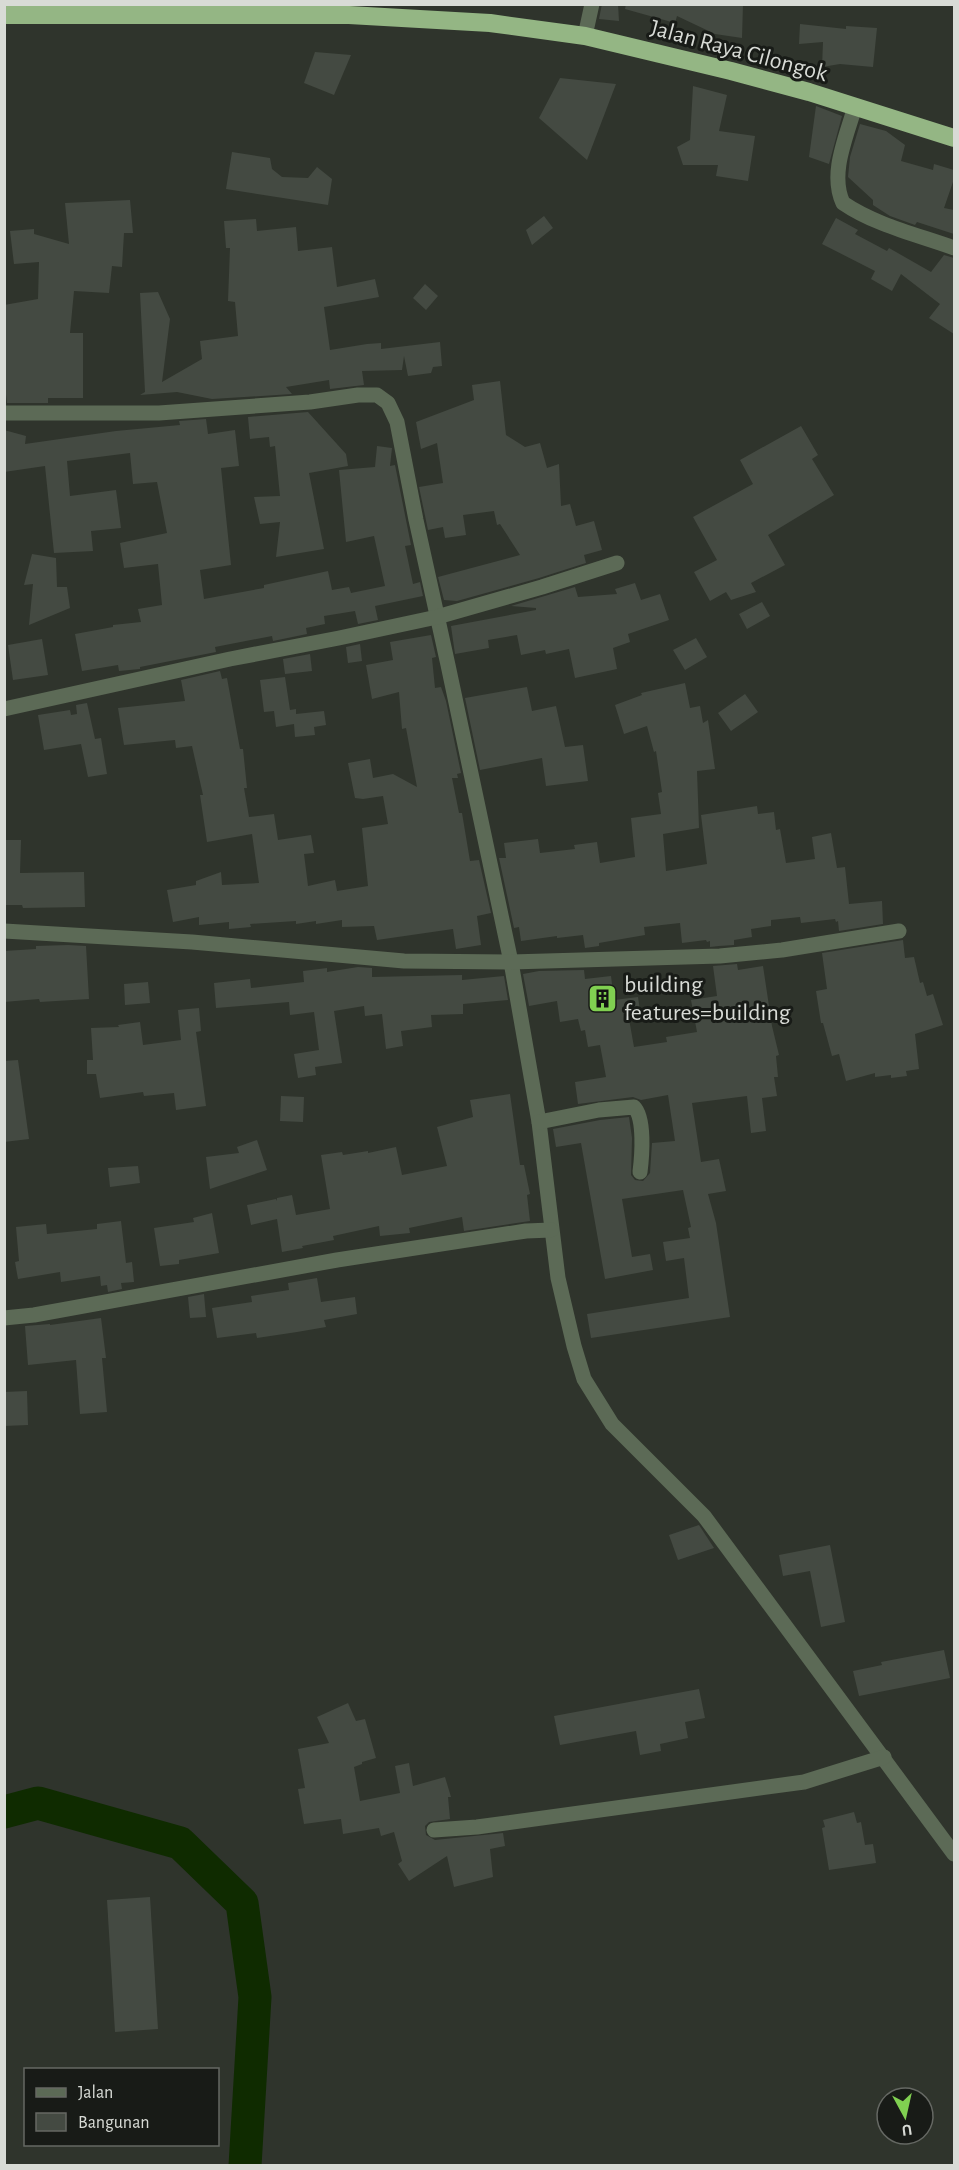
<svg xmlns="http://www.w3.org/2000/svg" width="959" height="2170" font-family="'Alegreya Sans',sans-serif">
<rect width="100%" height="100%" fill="#2f342c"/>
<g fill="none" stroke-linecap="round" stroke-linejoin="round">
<path stroke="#0f2b00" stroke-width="33" d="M4,1812L38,1803L180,1843L242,1903L255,1997L245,2166"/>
</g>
<g fill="#444a42">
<path d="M602,4H618L619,21L599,19Z"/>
<path d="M626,4H743L742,38L715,34L677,16L675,23L625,9Z"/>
<path d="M800,24L846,29V26L877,28L873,67L840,64L822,67L823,42L799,44Z"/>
<path d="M315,52L351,55L334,95L304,83Z"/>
<path d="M560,78L616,84L587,160L539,118Z"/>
<path d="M693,86L727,95L719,131L755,136L748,181L716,176L718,165H683L677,147L690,140Z"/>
<path d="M816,106L842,116L829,164L809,157Z"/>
<path d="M860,124L886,131L905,145L901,161L933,170L934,164L954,170V179L944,208L954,210V234L917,222L915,225L890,216L873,205V200L848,177L850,157Z"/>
<path d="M232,152L270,158L272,169L282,177L308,178L317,167L332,179L328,205L226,189Z"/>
<path d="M130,200L133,233H124L122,267L112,266L109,293L74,291L70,333H83V398H48V403H7L4,378V305L38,299L39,262L14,264L10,231L34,229V234L69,244L65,203Z"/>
<path d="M544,216L553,228L532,245L526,230Z"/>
<path d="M836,218L858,230L855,234L887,251L889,248L931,272L944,255L954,258V334L929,318L940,304L901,274L892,291L871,279L875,271L822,244Z"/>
<path d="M256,219L257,231L296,227L298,251L332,247L337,287L375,279L379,297L324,307L330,350L367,344L381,343V349L440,342L442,366L433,367L431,373L408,376L404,356L402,370L362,371L364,385L330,389L329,380L286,387L292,394L212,399L177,392L140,395L145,392L140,293L158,292L170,319L162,382L202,359L200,341L238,336L235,302L228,301L230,248H226L224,221Z"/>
<path d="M425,284L438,296L426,310L413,298Z"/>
<path d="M500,381L506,435L525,447L540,443L547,468L559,464L561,506L570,504L576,526L594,521L602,550L584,555L586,563L539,578L457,601L444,600L438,577L520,555L500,524L497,525L494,511L463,515L466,535L445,538L443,527L428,530L419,487L443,483L437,443L421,449L416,422L474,400L472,385Z"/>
<path d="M308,412L346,454L348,466L309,473L324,549L276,557L280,522L260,524L254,497L280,496L275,446L270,447L269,437L250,439L248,417Z"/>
<path d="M206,419L208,434L235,430L239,466L221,468L231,565L200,570L204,599L264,588V585L328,571L332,590L349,587L351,593L385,586L374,536L346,542L339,470L375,467L377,446L392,448L390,466L395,465L411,545L405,546L413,584L420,582L423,596L375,606L378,620L358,624L355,611L324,616L325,624L306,628L307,634L273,641L272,636L215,647L216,652L140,667V669L119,671L118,665L82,671L75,634L113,627V625L141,622L138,609L162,605L158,564L124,568L120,543L167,533L157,482L133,484L130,453L67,461L70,496L116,490L121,528L91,531L93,551L54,553L45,466L4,472V430L26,436L25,444L116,431L180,425L179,421Z"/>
<path d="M801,426L818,455L812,459L834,495L768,535L785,565L751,583L756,592L731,600L726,592L710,601L694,572L717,560L693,517L753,484L740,460Z"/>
<path d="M32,554L56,558L57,587H67L70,608L29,625L33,584L24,585Z"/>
<path d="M635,583L641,600L660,594L669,620L628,634L630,642L613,648L617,669L575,678L569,649L546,654L545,650L521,655L517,635L488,640L489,648L455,654L451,626L536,610V608L511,606L575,587L578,597L617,594L615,589Z"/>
<path d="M762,602L770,616L747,629L739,614Z"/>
<path d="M431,635L436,657L432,658L435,688L441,687L446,701L461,773L457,774L458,778H452L459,813H462L470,861L479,860L491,913L477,916L481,945L456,949L453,929L377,940L374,926L342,927V920L316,924V921L296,924V921L250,924L251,927L229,929V922L199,925V917L173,922L167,890L196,885V881L221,872L222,885L259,883L252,834L207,842L200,795H203L192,746L176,748L175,740L124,745L118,708L185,701L181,680L220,671L222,679L227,678L240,749H243L247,788H244L249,817L274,814L278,840L311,835L314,853L304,854L308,886L335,880L337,891L368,886L362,828L388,824L383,796L363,799L355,798L348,763L370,759L373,778L393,774L417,787L406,728L402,729L399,692L372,699L366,665L393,660L390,642Z"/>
<path d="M696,638L707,657L685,670L673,650Z"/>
<path d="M42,639L48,675L13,680L8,645Z"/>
<path d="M360,644L362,661L348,663L346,647Z"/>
<path d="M310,654L312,671L285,674L283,659Z"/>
<path d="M285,677L290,710L296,709V714L324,711L326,725L314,727L315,735L295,737L294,724L276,727L274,711L264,712L260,680Z"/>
<path d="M685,683L690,708L700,706L703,723L708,720L715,769L697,771L699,828L663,834L666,871L707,864L701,815L757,806L758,814L774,812L776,830L780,829L786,863L815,859L812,837L831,833L837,868L845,867L849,904L882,901L883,924L839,931L838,921L836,922L835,919L801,923L800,917L771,920V926L751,929L752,937L734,940V945L719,946L710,947V941L707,942L706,940L682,943L680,923L644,927L645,935L599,943V946L585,948L583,935L557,938V936L521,941L519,927L514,928L499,858H506L504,843L538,839L540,853L575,849L574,845L597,842L600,863L635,857L631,818L661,814L658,793L662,792L656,751L654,752L647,726L624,734L615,705L642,695L641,693Z"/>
<path d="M527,687L532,711L556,706L565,747L583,745L588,781L546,786L542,758L480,770L465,698Z"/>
<path d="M745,694L758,712L731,731L718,713Z"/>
<path d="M87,703L95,739L101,738L107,774L88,777L81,744L44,750L38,715L70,710L71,715L77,714L76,705Z"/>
<path d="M4,840H21L20,873L84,872L85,907L23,908L22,905H4Z"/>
<path d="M903,940L905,958L914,957L920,983L923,982L927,996L933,994L943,1025L915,1034L919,1069L906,1071L907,1076L891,1078V1075L875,1077V1073L846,1081L839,1054L832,1056L823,1023H821L816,991L827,989L822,953Z"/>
<path d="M68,945L86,946L89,999L40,1002L39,999L4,1002V951L36,949V946Z"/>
<path d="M737,964L738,970L763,966L772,1026L779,1055L776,1056L778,1077H774L777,1096L762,1098L766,1131L751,1133L747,1096L692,1103L701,1162L719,1159L726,1191L708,1194L716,1223L730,1317L591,1338L587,1314L689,1298L684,1258L666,1261L663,1242L690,1238L688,1228L691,1227L683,1190L622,1199L632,1257L650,1254L653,1270L605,1279L581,1143L556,1147L553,1129L600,1120L629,1117L632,1138L631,1175L635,1180L643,1181L650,1173L652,1143L675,1141L668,1095L641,1100L633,1097L578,1104L575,1082L606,1077L600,1045L588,1047L585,1030L581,1031L578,1019L560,1022L557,1001L529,1006L523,974L539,971L584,970L585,979L611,976L614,1000L638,997L641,1017L629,1019L634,1047L667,1042L666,1037L697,1032L691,1000L717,996L713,966Z"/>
<path d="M358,967L372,968V977L462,975V980L504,976L508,1000L463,1004V1014L431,1015L432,1027L401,1031L403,1046L386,1049L382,1014L365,1016L364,1006L334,1011L342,1063L315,1067L316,1075L298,1078L294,1054L319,1050L314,1012L290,1015L289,1002L216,1008L214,983L250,979L251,988L304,982L303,971L327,968V972Z"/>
<path d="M148,982L150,1003L125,1005L124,984Z"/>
<path d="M199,1008L201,1031L196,1032L206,1106L176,1110L174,1093L144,1096L143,1092L100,1098L96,1074H87V1060H93L91,1028L119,1027L118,1025L140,1022L143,1045L181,1040L178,1010Z"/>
<path d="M18,1060L29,1139L4,1142V1061Z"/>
<path d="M510,1094L520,1165H524L530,1194L527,1195L530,1221L464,1231L462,1217L409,1228L410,1233L380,1236L379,1226L333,1236L334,1240L302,1246L303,1248L282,1252L277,1219L251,1225L247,1205L276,1199L277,1201V1198L292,1195L296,1215L330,1209L321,1155L342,1152L343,1155L368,1151V1153L396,1147L402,1175L447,1166L437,1127L473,1117L470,1100Z"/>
<path d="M281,1096L304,1097L303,1122L280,1121Z"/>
<path d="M257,1140L267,1170L210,1189L206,1157L239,1153L237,1147Z"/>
<path d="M138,1166L140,1183L110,1187L108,1168Z"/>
<path d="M212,1213L219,1253L179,1260V1264L160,1266L154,1228L194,1222L193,1218Z"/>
<path d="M121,1221L126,1263L132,1262L134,1282L121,1283L122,1289L108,1292L107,1285L101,1286L100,1276L61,1282L60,1272L18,1279L15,1262L19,1261L16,1227L46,1224L47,1234L97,1229V1224Z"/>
<path d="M317,1278L321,1302L355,1297L357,1314L324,1320L326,1327L297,1332L257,1338L256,1333L217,1338L212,1308L252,1302L251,1296L289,1290L288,1283Z"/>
<path d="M204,1294L206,1317L190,1318L188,1297Z"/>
<path d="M101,1318L106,1358H102L107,1412L80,1414L76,1360L28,1365L25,1326L50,1324V1325Z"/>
<path d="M27,1391L28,1425L4,1426V1392Z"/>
<path d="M699,1525L714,1548L678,1560L669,1535Z"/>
<path d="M830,1545L845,1622L821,1627L810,1571L783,1576L779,1555Z"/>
<path d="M944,1650L950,1678L859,1696L853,1671L882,1665L881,1662Z"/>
<path d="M699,1689L705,1718L685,1722L688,1738L660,1744L661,1751L640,1755L636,1731L560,1745L554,1716Z"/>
<path d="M348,1703L356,1721L365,1719L376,1758L362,1762V1764L354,1767L360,1801L400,1793L395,1766L409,1763L413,1786L445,1777L451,1797H448L450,1819L429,1822L425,1826L426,1835L435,1840L503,1833L505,1846L490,1849L493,1877L454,1887L447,1856L409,1881L398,1864L402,1861L394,1832L381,1836L379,1828L343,1834L341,1819L304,1824L298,1789L305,1788L298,1749L329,1743L317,1717Z"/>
<path d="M854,1812L857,1823L861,1822L865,1845L873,1844L876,1863L829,1870L822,1828L825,1827L823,1820Z"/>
<path d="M150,1897L158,2029L115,2032L107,1900Z"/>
</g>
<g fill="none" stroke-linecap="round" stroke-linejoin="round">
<g stroke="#5c6a56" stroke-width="15">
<path d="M585,36L592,4"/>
<path d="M855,106C847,136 829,173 843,203C875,225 918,235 954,248"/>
<path d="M4,413H159L310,402L358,395H377L388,403L397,422L416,520L448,665L511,962L539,1122L558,1278L574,1346L584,1379L612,1424L704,1516L954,1854"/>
<path d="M4,709L230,659L339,638L437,617L542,587L617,563"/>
<path d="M4,931L192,942L404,961L511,962L720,956L782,950L899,931"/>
<path d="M539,1122L599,1110L634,1107C645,1118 642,1156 640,1172"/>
<path d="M4,1318L34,1315L337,1260L526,1231L551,1230"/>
<path d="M434,1830L477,1827L804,1782L884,1757"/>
</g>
<path stroke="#94b684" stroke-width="18" d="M4,15H349L490,23L585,36L731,71L809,92L954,138"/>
</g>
<defs>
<symbol id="building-square" viewBox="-11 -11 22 22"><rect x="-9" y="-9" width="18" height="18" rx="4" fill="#80d051" stroke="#181b17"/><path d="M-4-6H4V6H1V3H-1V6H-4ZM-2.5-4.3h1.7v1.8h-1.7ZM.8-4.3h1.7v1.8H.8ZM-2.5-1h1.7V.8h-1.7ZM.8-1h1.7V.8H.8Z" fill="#111"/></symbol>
</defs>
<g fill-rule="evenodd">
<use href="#building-square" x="586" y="982" width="33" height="33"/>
</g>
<g text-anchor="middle" stroke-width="6" stroke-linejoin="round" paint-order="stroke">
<g font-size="24" fill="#d8dbd6" stroke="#181b17">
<text transform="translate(739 50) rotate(15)" y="8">Jalan Raya Cilongok</text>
</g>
<g font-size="24" fill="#d8dbd6" stroke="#181b17" text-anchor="start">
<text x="624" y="992">building<tspan x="624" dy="28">features=building</tspan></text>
</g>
</g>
<rect width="959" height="2170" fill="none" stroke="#d8dbd6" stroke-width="12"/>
<rect x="24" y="2068" width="195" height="78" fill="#181b17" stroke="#656863" stroke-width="1.5"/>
<rect x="36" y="2088" width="30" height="9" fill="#5c6a56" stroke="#656863" stroke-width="1.5"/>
<text x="78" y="2098" font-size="18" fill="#d8dbd6">Jalan</text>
<rect x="36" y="2113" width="30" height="18" fill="#444a42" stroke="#656863" stroke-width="1.5"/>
<text x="78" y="2128" font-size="18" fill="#d8dbd6">Bangunan</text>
<g transform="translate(905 2116) rotate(172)"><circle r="28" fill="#181b17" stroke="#656863" stroke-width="1.5"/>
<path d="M0-4.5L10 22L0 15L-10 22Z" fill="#80d051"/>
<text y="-9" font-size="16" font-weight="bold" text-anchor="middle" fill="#d8dbd6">U</text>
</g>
</svg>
